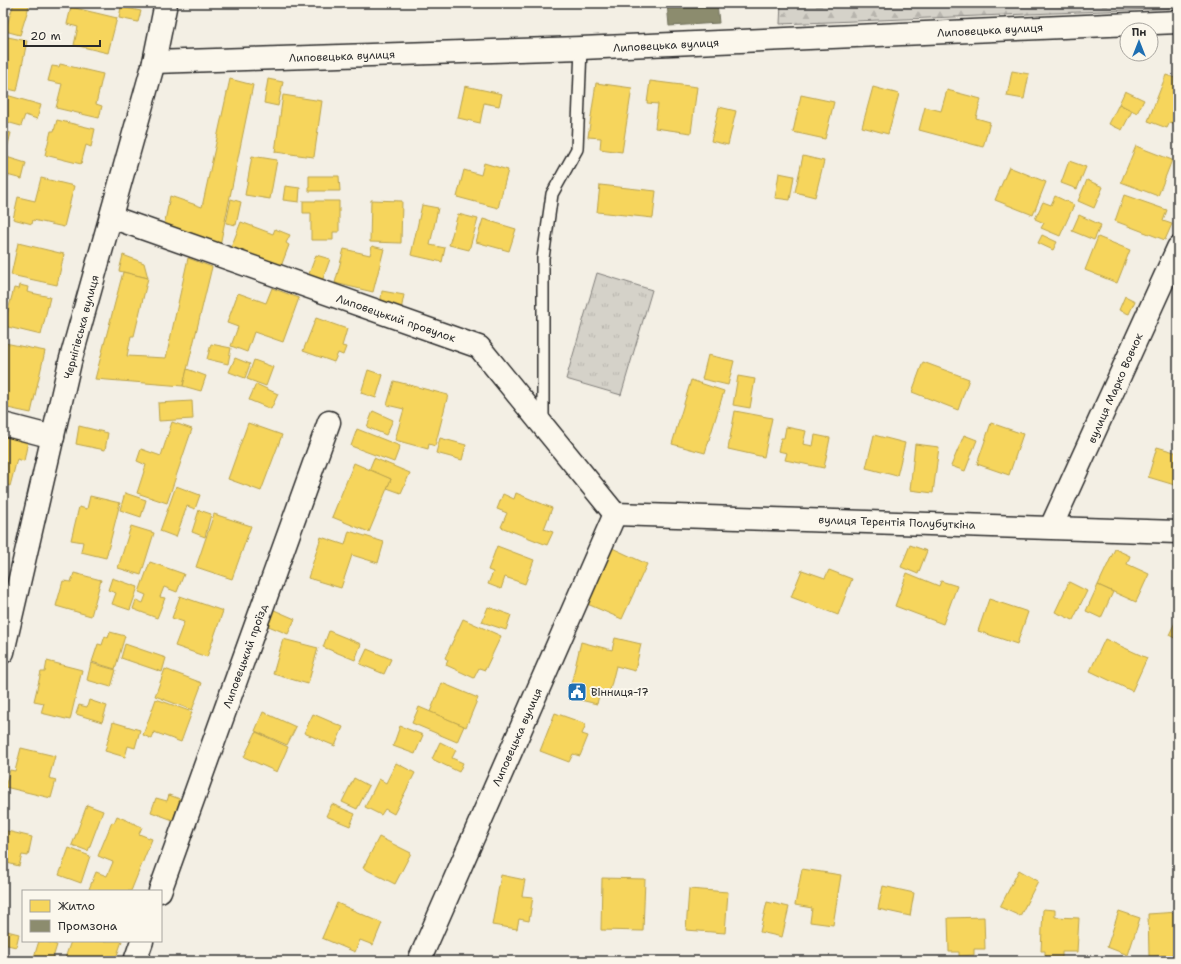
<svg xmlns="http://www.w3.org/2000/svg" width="1181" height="964" font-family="'Shantell Sans',sans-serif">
<defs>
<pattern id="grass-tufts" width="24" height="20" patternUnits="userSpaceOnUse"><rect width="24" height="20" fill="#d5d2c9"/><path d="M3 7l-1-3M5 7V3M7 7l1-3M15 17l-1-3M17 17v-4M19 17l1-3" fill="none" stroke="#b7b4ad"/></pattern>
<pattern id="forest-firs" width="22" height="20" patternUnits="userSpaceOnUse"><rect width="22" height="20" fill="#d5d2c9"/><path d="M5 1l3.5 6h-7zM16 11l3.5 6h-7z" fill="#b7b4ad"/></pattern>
</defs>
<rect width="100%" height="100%" fill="#f3efe4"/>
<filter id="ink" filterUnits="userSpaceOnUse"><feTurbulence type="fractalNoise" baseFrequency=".025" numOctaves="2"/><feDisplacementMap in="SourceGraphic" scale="8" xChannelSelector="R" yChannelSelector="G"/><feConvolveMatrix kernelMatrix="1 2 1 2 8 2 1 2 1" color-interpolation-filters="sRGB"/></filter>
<g filter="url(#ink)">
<path fill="url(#grass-tufts)" stroke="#807e7a" d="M597,273L652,290L621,395L566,379Z"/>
<path fill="url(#forest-firs)" stroke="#807e7a" d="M781,3H1178V8L780,24Z"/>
<g fill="#f6d55c" stroke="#b9a24d">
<path d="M14,3H30L20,35L5,31Z"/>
<path d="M71,7L117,18L108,53L74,45L78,27L67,24Z"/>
<path d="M121,7L141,11L138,22L119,18Z"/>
<path d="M3,36L27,41L17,91L3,88Z"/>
<path d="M60,64L103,74L96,104L102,106L99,118L56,108L62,84L48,81L52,66L59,67Z"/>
<path d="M1012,71L1029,74L1024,99L1007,96Z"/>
<path d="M1166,75L1178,79V125L1170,122L1167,128L1148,121Z"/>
<path d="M230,79L253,85L219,250L163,231L170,196L202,207Z"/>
<path d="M268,79L283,82L278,106L264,103Z"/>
<path d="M650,81L697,87L691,133L655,128L658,104L647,103Z"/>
<path d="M596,83L632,88L622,152L600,149L601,138L588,137Z"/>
<path d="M465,86L502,94L499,106L484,103L480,123L458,118Z"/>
<path d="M873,87L899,94L888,134L862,127Z"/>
<path d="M947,90L981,99L976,118L990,122L983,147L919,130L925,107L941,111Z"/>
<path d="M1125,91L1144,100L1137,113L1119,104Z"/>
<path d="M3,94L41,105L37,119L25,115L21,126L3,121Z"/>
<path d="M283,95L322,101L314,157L275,152Z"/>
<path d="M801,95L834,102L825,139L793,132Z"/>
<path d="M1119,104L1132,111L1122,130L1109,124Z"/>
<path d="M719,107L736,111L728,145L711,141Z"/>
<path d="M57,120L95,129L91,147L86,145L81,164L45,155L51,131H54Z"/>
<path d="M3,131L11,133L6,152L3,151Z"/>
<path d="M1136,146L1172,160L1158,196L1121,182Z"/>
<path d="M3,156L26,163L22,179L3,174Z"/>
<path d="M252,156L277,160L270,199L245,195Z"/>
<path d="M803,156L824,161L815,197L795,192Z"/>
<path d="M1069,161L1086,167L1077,189L1061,183Z"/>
<path d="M484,163L508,170L498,208L457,197L464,170L481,175Z"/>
<path d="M1009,167L1046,182L1033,215L995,200Z"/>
<path d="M779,173L794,176L790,200L775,198Z"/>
<path d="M309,176H339L340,191H309Z"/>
<path d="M41,178L74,186L64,227L33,220L32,224L13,219L18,197L35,201Z"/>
<path d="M1087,180L1103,187L1094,208L1078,201Z"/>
<path d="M600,185L656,191L653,218L597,212Z"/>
<path d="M285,186L300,188L299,202L283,200Z"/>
<path d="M1124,195L1167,210L1163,221L1172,224L1165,240L1115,221Z"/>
<path d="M1055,196L1074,205L1060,236L1041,228L1044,223L1035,219L1043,202L1051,205Z"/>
<path d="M231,199L241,202L236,225L226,223Z"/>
<path d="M371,200L402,201L401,243L370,242Z"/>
<path d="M303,201H339V232H333V240H311V213H303Z"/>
<path d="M422,205L438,208L430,245L445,248L442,262L411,255Z"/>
<path d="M458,214L478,219L469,250L449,245Z"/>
<path d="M1079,215L1101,225L1094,240L1072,231Z"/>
<path d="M483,219L516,229L509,251L476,242Z"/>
<path d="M241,222L273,234L275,229L290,235L286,243L289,245L280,269L230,250Z"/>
<path d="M1042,235L1057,242L1053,250L1038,243Z"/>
<path d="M1098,237L1130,250L1117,283L1085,270Z"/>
<path d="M18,243L64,254L57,285L11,275Z"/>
<path d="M372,246L384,249L373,292L335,283L344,249L370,255Z"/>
<path d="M123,255L144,263L148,278L119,271Z"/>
<path d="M316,255L330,259L320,287L306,282Z"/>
<path d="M188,258L212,267L183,386L95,379L123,272L148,278L134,336H131L127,356L166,358Z"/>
<path d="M20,285L28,287L27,292L50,297L41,335L4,326L14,288L19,289Z"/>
<path d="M272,288L299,298L283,342L254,332L247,352L231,346L238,327L227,323L238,293L266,303Z"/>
<path d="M382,291L404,295L401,310L380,306Z"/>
<path d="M1125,296L1135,301L1129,314L1119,310Z"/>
<path d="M316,318L347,329L342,346L346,347L343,355L338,353L334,362L303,351Z"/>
<path d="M3,334L7,335L5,343L45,351L31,413L3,407Z"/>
<path d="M211,344L231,348L228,364L207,359Z"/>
<path d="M708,355L734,361L728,385L702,379Z"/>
<path d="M235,358L250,364L245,378L229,372Z"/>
<path d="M254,360L273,367L266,386L247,379Z"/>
<path d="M923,362L969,379L958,410L912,392Z"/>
<path d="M187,369L206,376L201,391L183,386Z"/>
<path d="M368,370L383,375L376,398L361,393Z"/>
<path d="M738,376L755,379L750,408L733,405Z"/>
<path d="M691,380L724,391L705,453L672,444Z"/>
<path d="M394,381L448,395L435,446L429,444L428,449L395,440L404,409L387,405Z"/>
<path d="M256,384L278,394L271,409L249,400Z"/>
<path d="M192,401L193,419L159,421L158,403Z"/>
<path d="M373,411L393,420L386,435L367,427Z"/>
<path d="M735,411L772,418L764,457L728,449Z"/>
<path d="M172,422L192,429L167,503L137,493L146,465L137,461L141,449L161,456Z"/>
<path d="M248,423L282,435L261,491L228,479Z"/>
<path d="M991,423L1023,434L1009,475L977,464Z"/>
<path d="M79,426L108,433L105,450L76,444Z"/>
<path d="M786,427L806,431L803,444L813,446L815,435L830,438L824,468L785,460L787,453L778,451L781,438H784Z"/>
<path d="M357,429L400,446L394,462L351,446Z"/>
<path d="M3,435L28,441L24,461L17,459L10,486L3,484Z"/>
<path d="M874,435L905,443L897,476L866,468Z"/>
<path d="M964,435L977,440L965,471L951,466Z"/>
<path d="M440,438L466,445L462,460L436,453Z"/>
<path d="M915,444L939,447L933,493L910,490Z"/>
<path d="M1157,447L1178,453V486L1148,477Z"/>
<path d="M374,458L410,473L401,493L387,488L391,479L369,470Z"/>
<path d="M354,463L391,479L369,532L332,517Z"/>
<path d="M176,486L200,495L195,509L187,506L176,537L160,531Z"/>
<path d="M125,493L146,500L141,517L120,510Z"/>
<path d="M516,493L552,508L544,529L553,532L547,545L501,527L507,513L497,509L503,494L514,499Z"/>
<path d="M90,496L120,503L106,558L81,552L83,542L71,540L79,507L87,509Z"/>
<path d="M199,510L211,514L205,537L192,532Z"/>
<path d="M214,514L251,526L232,579L196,567Z"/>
<path d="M131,526L154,533L141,575L118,568Z"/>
<path d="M349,531L384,542L378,563L352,555L341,588L308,578L321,537L345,545Z"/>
<path d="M910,545L927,551L918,574L901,567Z"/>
<path d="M497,546L534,560L525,584L505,577L501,589L488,584L493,572L488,570Z"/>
<path d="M610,547L647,564L622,619L585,603Z"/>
<path d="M1115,549L1130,556L1127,564L1149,574L1136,602L1098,585Z"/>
<path d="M150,562L184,574L177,592L164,587L160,597L165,598L157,618L133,609L136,600L143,603L146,595L139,592Z"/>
<path d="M802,570L825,578L829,570L852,579L838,615L791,597Z"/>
<path d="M74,573L101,580L91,616L56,606L63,581L71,582Z"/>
<path d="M907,573L939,586L941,581L957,586L943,624L895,606Z"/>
<path d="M112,578L138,587L130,610L112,604L116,593L108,590Z"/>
<path d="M1069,582L1087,591L1073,620L1055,612Z"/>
<path d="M1098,585L1113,592L1101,618L1086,611Z"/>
<path d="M180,596L223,611L207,657L175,646L184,622L172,618Z"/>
<path d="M989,599L1028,612L1017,644L978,631Z"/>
<path d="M488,607L511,615L506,630L482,622Z"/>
<path d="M272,609L295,619L288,634L266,625Z"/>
<path d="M1178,616V640L1169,635Z"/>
<path d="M463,619L501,636L485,670L479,668L474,678L446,665L448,660L445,658Z"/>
<path d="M329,631L361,644L355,660L323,647Z"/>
<path d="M110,632L125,636L115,669L92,662L98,644L102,645L105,636L108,638Z"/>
<path d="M615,638L641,644L635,671L616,666L609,694L600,691L597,704L568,697L581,642L612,650Z"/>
<path d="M283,639L318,648L308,684L273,674Z"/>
<path d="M1105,639L1147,658L1132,691L1090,671Z"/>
<path d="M125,644L166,658L162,672L121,658Z"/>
<path d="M367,649L391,659L384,674L360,664Z"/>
<path d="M47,661L82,670L70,720L41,713L44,703L34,701L41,672H45Z"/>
<path d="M91,663L116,670L111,687L87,680Z"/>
<path d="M165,669L202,683L192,710L155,696Z"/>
<path d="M442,683L478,698L466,727L430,712Z"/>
<path d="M156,699L192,712L181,742L154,732L152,739L143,735Z"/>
<path d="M89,700L107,706L102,722L76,714L79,705L87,707Z"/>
<path d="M419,707L464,726L457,742L412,723Z"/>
<path d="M263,712L296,727L287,745L255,731Z"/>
<path d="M555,713L586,724L582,734L588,736L580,756L573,754L569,762L540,751Z"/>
<path d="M313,714L343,727L335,746L304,733Z"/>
<path d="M113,722L140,730L135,748L128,746L125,757L105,751Z"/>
<path d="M400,726L423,735L415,754L393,746Z"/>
<path d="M256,732L288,747L277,772L244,757Z"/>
<path d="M440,742L456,750L452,758L463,763L459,772L432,759Z"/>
<path d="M21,748L55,756L49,778L56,780L51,798L5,787L10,770L15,771Z"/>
<path d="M396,763L415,773L394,814L385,809L381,815L365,807L379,779L386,783Z"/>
<path d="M354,778L369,786L357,809L342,802Z"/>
<path d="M169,795L180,799L173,820L151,812L156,798L167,801Z"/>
<path d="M332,804L355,814L350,826L326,816Z"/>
<path d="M87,805L103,811L88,851L72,845Z"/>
<path d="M117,816L142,827L139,834L152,839L131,891H92L89,889L96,872L107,876L113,862L98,856L112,822L114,823Z"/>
<path d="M3,830L32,837L28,856L22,855L19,866L3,862Z"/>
<path d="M379,837L411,853L395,884L363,868Z"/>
<path d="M69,848L90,856L81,883L59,875Z"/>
<path d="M802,869L841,875L833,925L810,922L812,908L795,905Z"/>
<path d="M1019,870L1038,881L1020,916L1000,907Z"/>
<path d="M501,875L525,880L522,896L533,897L529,921L519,919L517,929L492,925Z"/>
<path d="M602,878L645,879L643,931L601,930Z"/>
<path d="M883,886L914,893L910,916L878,909Z"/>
<path d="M689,889L728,892L725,933L686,930Z"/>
<path d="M767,902L789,907L782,937L760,932Z"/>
<path d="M337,903L382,923L373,945L360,940L355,952L322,938Z"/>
<path d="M1043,909L1055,910V917L1079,918L1077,952H1062V958L1045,957V951H1041Z"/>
<path d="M1119,911L1140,918L1128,955L1107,947Z"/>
<path d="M1178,912V955L1149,956L1148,914Z"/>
<path d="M984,917L985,949H974V955L959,956V952H949L948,918Z"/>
<path d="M3,930L19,934L16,947L3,944Z"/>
<path d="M39,941H44L57,945L52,961L34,957Z"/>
<path d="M71,941H122L115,961H64Z"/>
</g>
<path fill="#8c8c6e" stroke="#6f6f5a" d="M667,3H717L719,23L669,26Z"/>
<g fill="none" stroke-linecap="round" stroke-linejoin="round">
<defs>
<path id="lane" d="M543,423V258L552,194L577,149L581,48"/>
<g id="street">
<path d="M154,62L581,48L1178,22"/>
<path d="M111,217L479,347L615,514"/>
<path d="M3,424L53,437"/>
<path d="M615,514L1178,532"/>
<path d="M1051,527L1178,248"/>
<path d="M3,652L70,362L154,62L166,3"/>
<path d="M160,891L329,422"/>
<path d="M135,961L142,941"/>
<path d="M419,961L615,514"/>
</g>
</defs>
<use href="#lane" stroke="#2b2b2b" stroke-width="14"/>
<use href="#street" stroke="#2b2b2b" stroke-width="25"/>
<use href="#lane" stroke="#fbf7ec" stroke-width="11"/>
<use href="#street" stroke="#fbf7ec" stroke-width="22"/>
</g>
</g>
<defs>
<symbol id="civic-square" viewBox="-11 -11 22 22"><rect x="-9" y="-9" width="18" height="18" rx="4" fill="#1f6fb2" stroke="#fbf7ec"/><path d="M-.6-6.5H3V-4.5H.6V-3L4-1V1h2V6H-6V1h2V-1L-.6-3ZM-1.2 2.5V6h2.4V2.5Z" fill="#fff"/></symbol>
</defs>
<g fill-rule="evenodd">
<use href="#civic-square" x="566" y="681" width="22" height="22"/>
</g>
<g text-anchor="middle" stroke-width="4" stroke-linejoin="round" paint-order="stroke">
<g font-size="11" fill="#2b2b2b" stroke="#fbf7ec">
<text transform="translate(990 30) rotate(-3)" y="4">Липовецька вулиця</text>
<text transform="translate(666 45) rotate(-3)" y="4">Липовецька вулиця</text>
<text transform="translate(342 56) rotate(-2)" y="4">Липовецька вулиця</text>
<text transform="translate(396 318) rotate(19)" y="4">Липовецький провулок</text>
<text transform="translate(81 327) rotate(-75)" y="4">Чернігівська вулиця</text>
<text transform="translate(1115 388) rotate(-66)" y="4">вулиця Марко Вовчок</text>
<text transform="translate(897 522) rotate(2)" y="4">вулиця Терентія Полубуткіна</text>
<text transform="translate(245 656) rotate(-70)" y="4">Липовецький проїзд</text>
<text transform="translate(517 737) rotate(-66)" y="4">Липовецька вулиця</text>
</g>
<g font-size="11" fill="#2b2b2b" stroke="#fbf7ec" text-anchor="start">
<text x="591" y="696">Вінниця-17</text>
</g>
</g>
<rect width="1181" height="964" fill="none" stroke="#fbf7ec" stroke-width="16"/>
<rect x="8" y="8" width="1165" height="948" fill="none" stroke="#2b2b2b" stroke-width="1.5" filter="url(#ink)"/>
<rect x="22" y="890" width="140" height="52" fill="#fbf7ec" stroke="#a8a59f"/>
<rect x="30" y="900" width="20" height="12" fill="#f6d55c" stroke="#a8a59f"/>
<text x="58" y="910" font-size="12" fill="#2b2b2b">Житло</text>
<rect x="30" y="920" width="20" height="12" fill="#8c8c6e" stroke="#a8a59f"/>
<text x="58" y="930" font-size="12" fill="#2b2b2b">Промзона</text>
<g transform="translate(1139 42)"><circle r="19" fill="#fbf7ec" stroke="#a8a59f"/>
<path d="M0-3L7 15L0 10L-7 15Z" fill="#1f6fb2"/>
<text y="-6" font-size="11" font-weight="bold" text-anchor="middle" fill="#2b2b2b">Пн</text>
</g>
<path d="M24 40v6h76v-6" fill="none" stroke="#2b2b2b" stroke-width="2"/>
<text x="30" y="40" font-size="12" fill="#2b2b2b" stroke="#fbf7ec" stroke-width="3" paint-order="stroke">20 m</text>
</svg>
